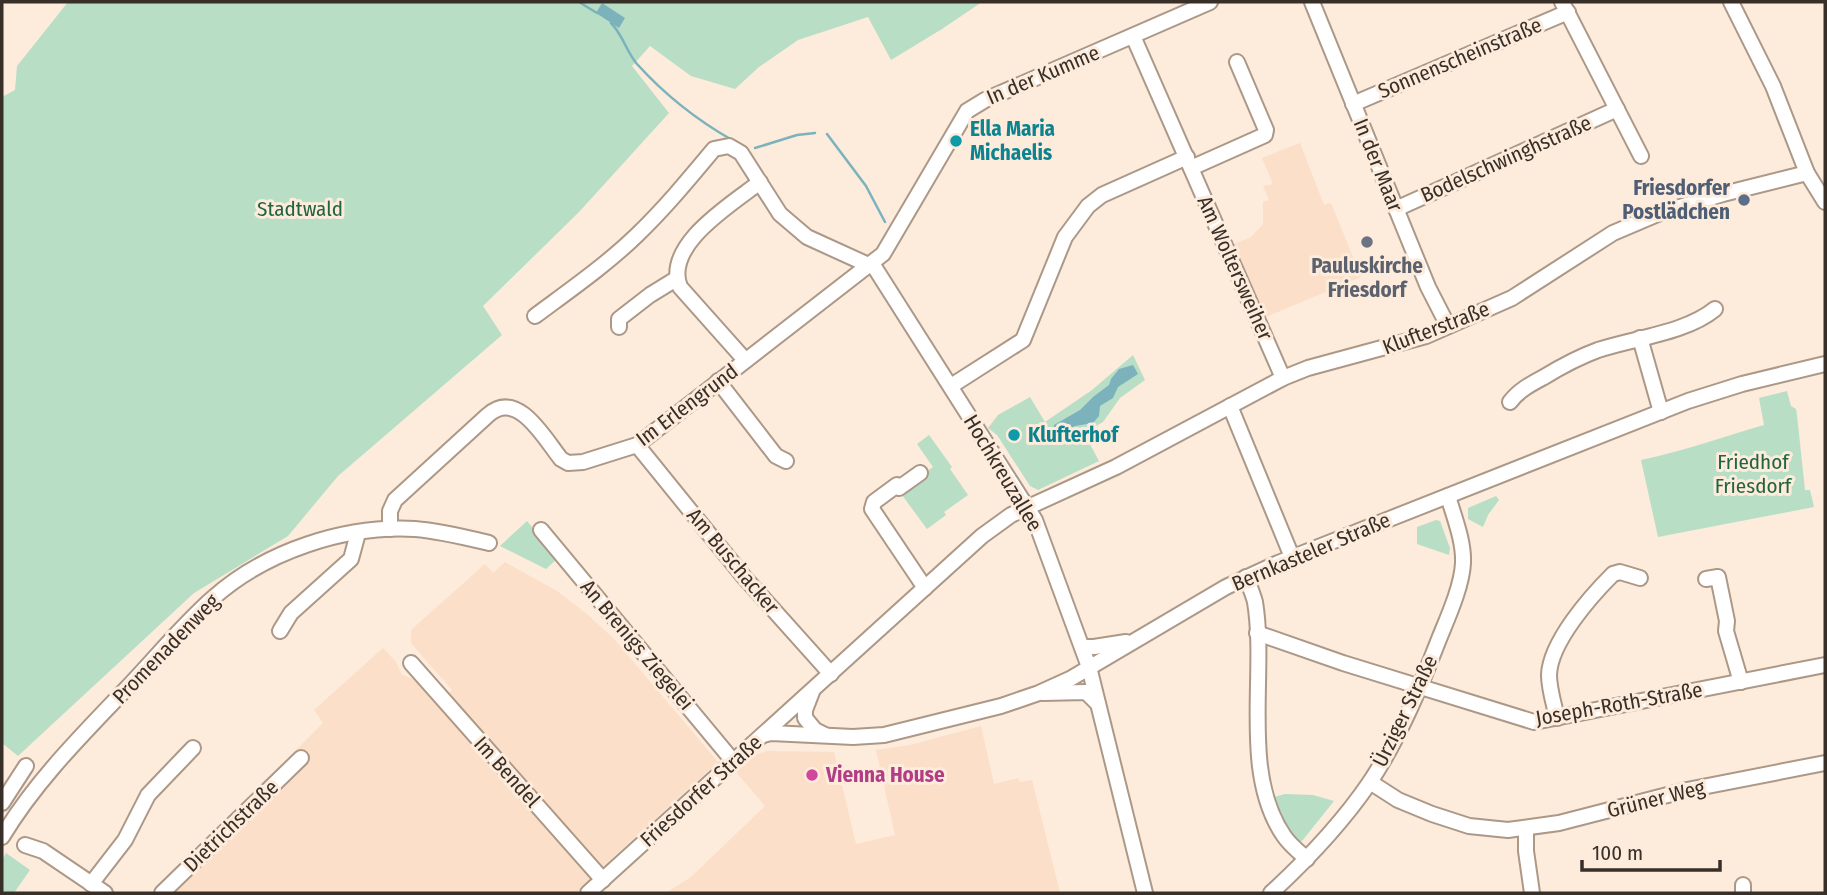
<svg xmlns="http://www.w3.org/2000/svg" width="1827" height="895" font-family="'Fira Sans Condensed',sans-serif">
<rect width="100%" height="100%" fill="#fdebdc"/>
<g fill="#fbdfc8">
<path d="M1300,143L1324,205L1331,203L1361,277L1266,317L1234,244L1251,237L1263,224V202L1269,200L1263,186L1273,184L1262,158Z"/>
<path d="M505,562L557,591L587,614L615,640L718,762L601,868L447,695L452,690L411,643V630L485,564L493,573Z"/>
<path d="M383,648L396,662L402,675L416,680L442,706L593,877L576,893H172L304,762L295,751L323,723L314,710Z"/>
<path d="M981,726L994,784L1018,778L1020,782L1032,780L1060,893H666L691,877L765,806L736,772L757,754L767,751L834,752L856,844L895,835L876,750L910,745Z"/>
</g>
<g fill="#b8dec6">
<path d="M68,2H982L942,29L891,60L868,17L798,40L759,67L735,89L691,76L650,46L632,66L669,113L579,212L483,306L502,335L338,476L288,536L194,593L18,756L2,743V97L15,90L17,66Z"/>
<path d="M1133,355L1145,380L1120,398L1103,422L1084,433L1099,461L1038,490L1030,486L997,435L988,428L998,415L1030,397L1045,422L1092,390Z"/>
<path d="M1787,391L1791,406L1796,409L1797,415L1805,490H1810L1814,507L1658,537L1641,460C1683,451 1723,437 1764,425L1759,398Z"/>
<path d="M929,435L952,467L950,469L968,495L944,512L946,515L927,529L899,491L933,467L917,444Z"/>
<path d="M1496,496L1499,500L1488,515L1483,527L1468,519V508Z"/>
<path d="M1436,520L1440,521L1450,548L1449,555L1417,544V527Z"/>
<path d="M527,521L558,558L546,569L500,546Z"/>
<path d="M1285,794L1313,795L1334,801L1302,841H1297C1286,828 1278,814 1274,797Z"/>
<path d="M6,853L30,870L14,893L2,891V860Z"/>
</g>
<g fill="#7bb2bb">
<path d="M602,3L625,18L619,28L596,13Z"/>
<path d="M1133,365L1138,374L1118,387L1113,398L1100,406L1099,416L1093,423L1075,426L1058,435L1053,434L1054,425L1080,410L1093,397L1109,385L1111,379L1119,369Z"/>
</g>
<g fill="none" stroke-linecap="round" stroke-linejoin="round">
<g stroke="#7bb2bb" stroke-width="2.5">
<path d="M579,2L597,13"/>
<path d="M611,23C623,35 626,51 637,64C665,95 697,120 732,140"/>
<path d="M827,134L866,186L885,222"/>
<path d="M755,148L797,135L815,133"/>
</g>
<defs>
<g id="minor">
<path d="M1312,2L1428,287L1448,326"/>
<path d="M1562,2L1641,156"/>
<path d="M1731,2L1773,86L1807,173L1825,202"/>
<path d="M1133,36L1283,378"/>
<path d="M1353,104L1568,12"/>
<path d="M1191,168L1265,135L1266,130L1237,62"/>
<path d="M1396,209L1617,109"/>
<path d="M535,316C570,290 606,265 637,235C665,208 689,179 714,149L729,146L741,153L780,214L807,237L875,268L1035,520L1089,667L1145,893"/>
<path d="M619,327V319L650,295L676,279"/>
<path d="M1640,338L1661,412"/>
<path d="M745,360L680,287C663,245 732,204 760,182"/>
<path d="M718,381L776,456L786,461"/>
<path d="M951,386L1023,340L1065,237L1088,206L1102,195L1187,157"/>
<path d="M1510,402C1519,390 1531,384 1544,377C1562,366 1579,357 1598,350C1634,338 1686,333 1715,309"/>
<path d="M1230,406L1292,557"/>
<path d="M637,445L744,577L831,674"/>
<path d="M920,473L899,488L897,485L874,502L872,509L925,588"/>
<path d="M390,529V511L395,500L488,415C518,389 544,438 561,459L568,463L583,462L637,445L883,254L967,111L985,100L1210,2"/>
<path d="M541,530L733,761"/>
<path d="M1246,577C1249,585 1253,594 1255,602C1267,675 1240,772 1284,836C1290,845 1299,852 1307,859"/>
<path d="M1706,579L1718,577L1727,621L1726,631L1741,682"/>
<path d="M280,631L291,613L351,559L358,533"/>
<path d="M1257,633L1343,663L1534,722L1825,665"/>
<path d="M1082,647H1094L1126,642"/>
<path d="M411,663L603,880"/>
<path d="M812,692L805,710V718L815,730L825,735"/>
<path d="M1043,693L1086,692L1098,704"/>
<path d="M1557,718C1554,704 1549,689 1549,675C1550,642 1591,596 1613,574L1620,572L1640,578"/>
<path d="M763,735L771,733L853,737L884,735L1001,706L1039,693L1070,679L1226,587L1278,563L1688,401L1742,384L1825,364"/>
<path d="M1370,782L1398,800L1432,814L1469,826L1508,830L1559,823L1687,790L1825,763"/>
<path d="M2,803L26,766"/>
<path d="M1526,829V851L1532,893"/>
<path d="M2,837C35,782 81,736 125,690C154,660 182,625 213,598C266,551 345,525 415,529C440,531 464,537 489,543"/>
<path d="M25,845L43,851L105,893"/>
<path d="M91,884L125,840L148,795L193,748"/>
<path d="M162,893L301,758"/>
<path d="M588,893L982,536L1011,515L1116,467L1283,378L1308,368L1426,336L1512,298L1613,233L1660,213L1723,194L1807,173"/>
<path d="M1271,893C1308,859 1342,823 1370,782C1399,738 1420,688 1439,639C1448,617 1462,586 1463,563C1464,541 1454,517 1448,496"/>
<path d="M1743,893V885"/>
</g>
</defs>
<use href="#minor" stroke="#ac9887" stroke-width="18"/>
<use href="#minor" stroke="#fff" stroke-width="14"/>
</g>
<g fill="#0f9aa8" stroke="#fdebdc" stroke-width="2.5">
<circle cx="956" cy="141" r="7"/>
<circle cx="1014" cy="435" r="7"/>
</g>
<circle fill="#5c6f8a" stroke="#fdebdc" stroke-width="2.5" cx="1744" cy="200" r="7"/>
<circle fill="#6b7280" stroke="#fdebdc" stroke-width="2.5" cx="1367" cy="242" r="7"/>
<circle fill="#d1479c" stroke="#fdebdc" stroke-width="2.5" cx="812" cy="775" r="7"/>
<g text-anchor="middle" stroke-width="6" stroke-linejoin="round" paint-order="stroke">
<g font-size="21" fill="#372f28" stroke="#fdebdc">
<text transform="translate(1460 58) rotate(-23)" y="7">Sonnenscheinstraße</text>
<text transform="translate(1043 75) rotate(-23)" y="7">In der Kumme</text>
<text transform="translate(1506 159) rotate(-24)" y="7">Bodelschwinghstraße</text>
<text transform="translate(1378 165) rotate(68)" y="7">In der Maar</text>
<text transform="translate(1235 268) rotate(66)" y="7">Am Woltersweiher</text>
<text transform="translate(1436 328) rotate(-21)" y="7">Klufterstraße</text>
<text transform="translate(687 405) rotate(-37)" y="7">Im Erlengrund</text>
<text transform="translate(1003 473) rotate(59)" y="7">Hochkreuzallee</text>
<text transform="translate(1311 552) rotate(-23)" y="7">Bernkasteler Straße</text>
<text transform="translate(733 561) rotate(50)" y="7">Am Buschacker</text>
<text transform="translate(637 645) rotate(50)" y="7">An Brenigs Ziegelei</text>
<text transform="translate(166 649) rotate(-46)" y="7">Promenadenweg</text>
<text transform="translate(1619 704) rotate(-10)" y="7">Joseph-Roth-Straße</text>
<text transform="translate(1405 711) rotate(-64)" y="7">Ürziger Straße</text>
<text transform="translate(507 772) rotate(48)" y="7">Im Bendel</text>
<text transform="translate(701 791) rotate(-42)" y="7">Friesdorfer Straße</text>
<text transform="translate(1656 799) rotate(-14)" y="7">Grüner Weg</text>
<text transform="translate(231 826) rotate(-44)" y="7">Dietrichstraße</text>
</g>
<g font-size="21" font-weight="bold" fill="#0d838f" stroke="#fdebdc" text-anchor="start">
<text x="970" y="136">Ella Maria<tspan x="970" dy="24">Michaelis</tspan></text>
<text x="1028" y="442">Klufterhof</text>
</g>
<g font-size="21" font-weight="bold" fill="#4e5e75" stroke="#fdebdc" text-anchor="end">
<text x="1730" y="195">Friesdorfer<tspan x="1730" dy="24">Postlädchen</tspan></text>
</g>
<g font-size="21" fill="#216441" stroke="#fdebdc">
<text x="300" y="216">Stadtwald</text>
<text x="1753" y="469">Friedhof<tspan x="1753" dy="24">Friesdorf</tspan></text>
</g>
<g font-size="21" font-weight="bold" fill="#5b616d" stroke="#fdebdc">
<text x="1367" y="273">Pauluskirche<tspan x="1367" dy="24">Friesdorf</tspan></text>
</g>
<g font-size="21" font-weight="bold" fill="#b23c85" stroke="#fdebdc" text-anchor="start">
<text x="826" y="782">Vienna House</text>
</g>
</g>
<rect width="1827" height="895" fill="none" stroke="#372f28" stroke-width="7"/>
<path d="M1582 860v10h138v-10" fill="none" stroke="#372f28" stroke-width="3.5"/>
<text x="1592" y="860" font-size="21" fill="#372f28" stroke="#fdebdc" stroke-width="5" paint-order="stroke">100 m</text>
</svg>
